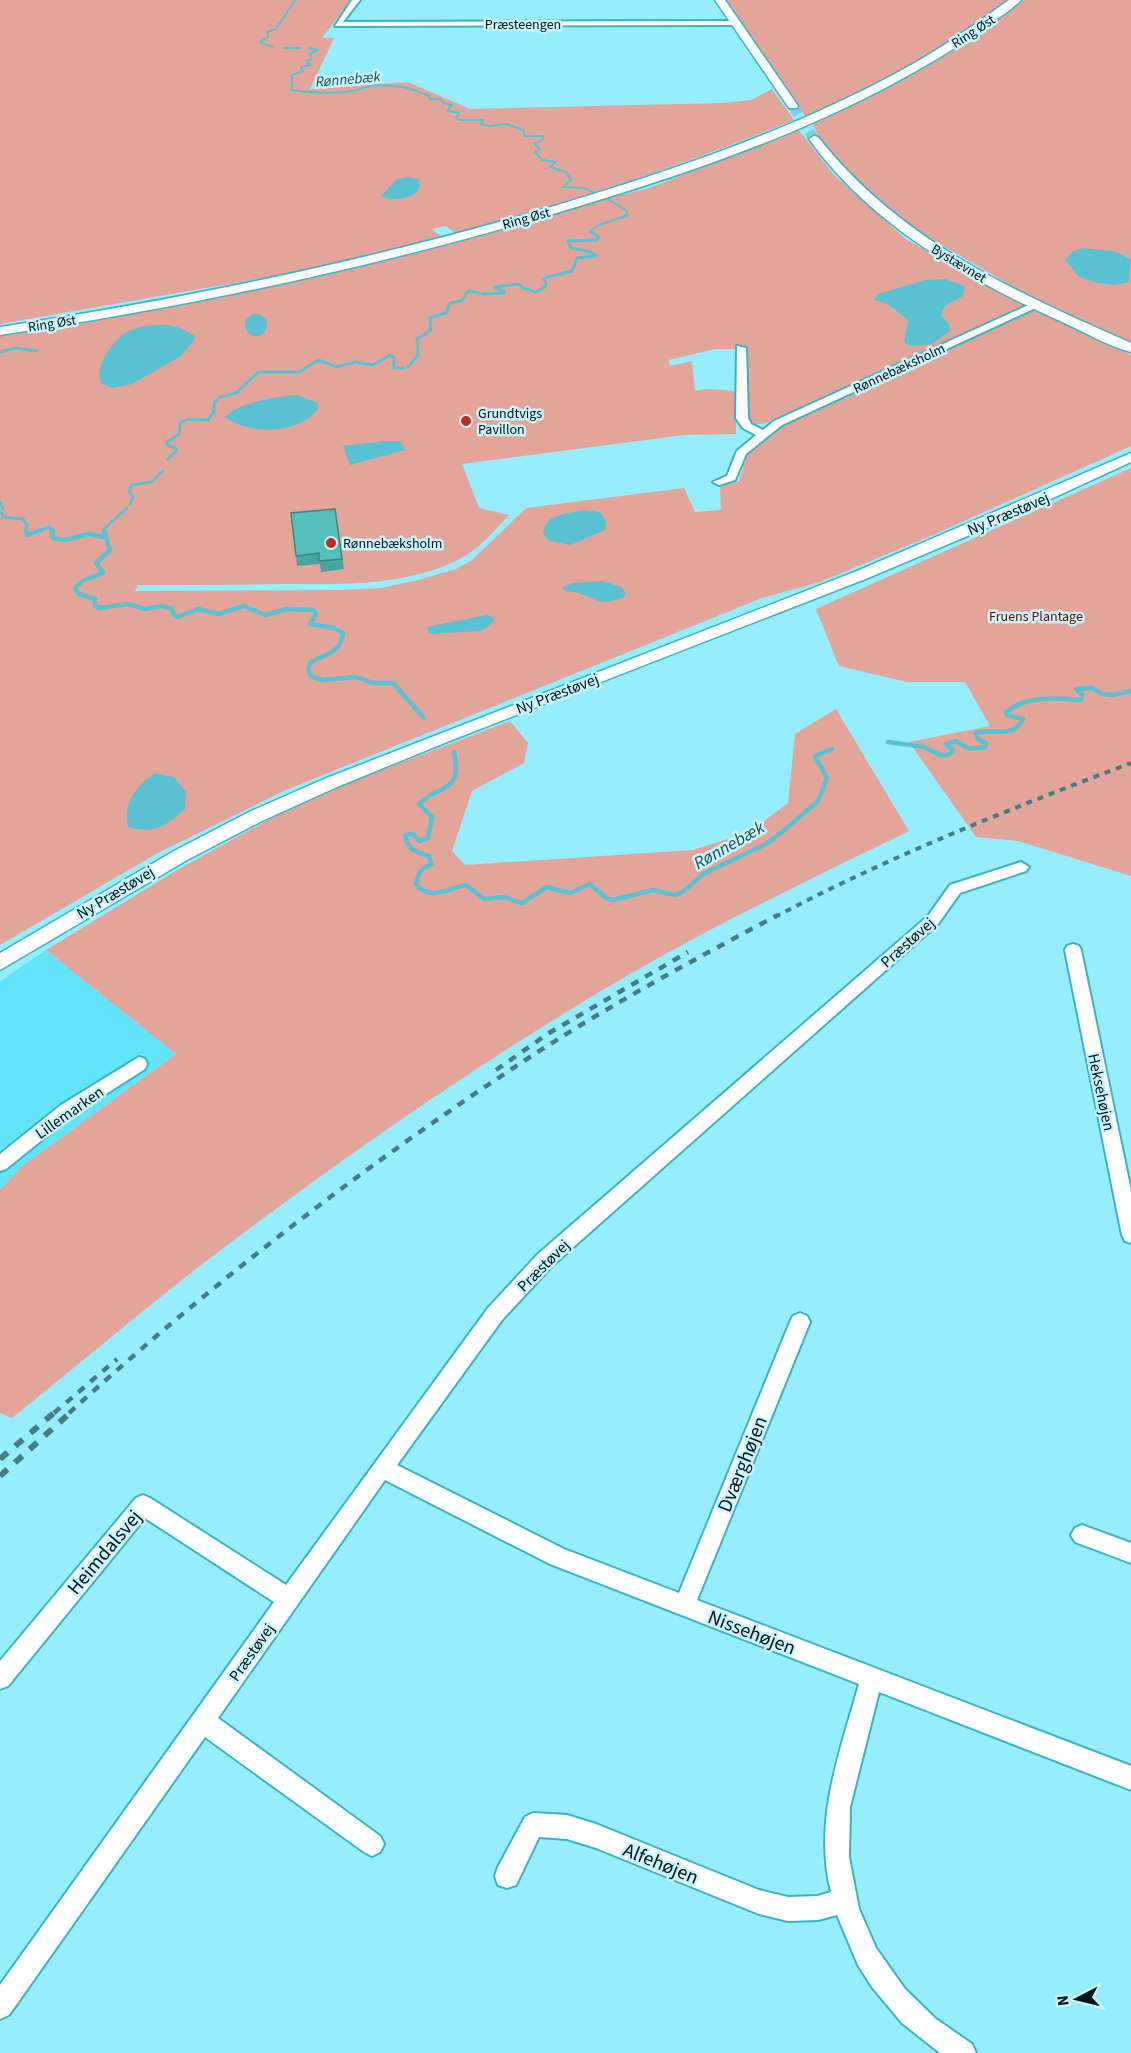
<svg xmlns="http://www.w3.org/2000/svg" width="1131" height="2053" font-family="'Source Sans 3',sans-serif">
<rect width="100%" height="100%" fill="#96edfd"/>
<path fill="#62e5fb" d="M46,950L176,1054L21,1167L0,1190V981Z"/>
<g fill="#e3a599" fill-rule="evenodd">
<path d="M0,0H351L322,38H334L310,89L408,82L470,109L723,103L751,100L772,89L794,120C684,165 571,202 455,233L446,226L432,229L442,237L292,273L0,324Z"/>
<path d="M726,0H1011L920,62L806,117Z"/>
<path d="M1024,0H1131V342L1036,300L892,216L844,171L820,139L812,123L897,82L983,31Z"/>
<path d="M798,129L834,175L907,240L1028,306L763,424H752L745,418L744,349H715L669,360L670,366L692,361L695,391L705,389L737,391L736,434L684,435L462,464L479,508L509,515C492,533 477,552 454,562C398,587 339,584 279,584C232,585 185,585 138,585L135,591L343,590L381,588L418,580L456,569L472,560L526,508L684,488L695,512L721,510L720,487L739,481L748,453L783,426L1038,308L1131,355V446L933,535L820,582L762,598L286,790L156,854L0,945V335L124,315L311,278L652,187ZM963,296L945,306L941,315L949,324L904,341L908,320L886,303Z"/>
<path d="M1131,468V876L1018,841L976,837L909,742L990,726L965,682H907L839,666L816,609Z"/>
<path d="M836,709L909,831C817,876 724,920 635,971C490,1055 352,1151 218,1252C148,1305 81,1363 12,1418L0,1413V1190L21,1167L176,1054L46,950L172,873L306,799L510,721L528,743L524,763L472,791L452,851L465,865L692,850L748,833L788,803L795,734Z"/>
</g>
<g fill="#5ac1d3">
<path d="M408,177L419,179C419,182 420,186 419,189C414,200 389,201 381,196L397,179Z"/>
<path d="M1084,248L1113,251L1131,259L1129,282L1114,285L1093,282L1078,276L1065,260L1073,251Z"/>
<path d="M945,279L965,286L963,296L945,306L941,315L949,324L950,331L932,344L909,346L904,341L908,320L886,303L874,300L878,294L925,280Z"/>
<circle cx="256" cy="325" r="11"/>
<path d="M168,325L180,328L195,336L194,340L181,356L132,384L112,388L101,383C98,374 100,365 105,356C121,329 137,324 168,325Z"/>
<path d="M297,395L318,403V409C298,435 249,435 225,417C243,401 274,397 297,395Z"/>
<path d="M384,441H400L405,450L350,465L343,446Z"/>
<path d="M583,510L600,512L606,520L605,530L571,545L549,541L543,533C546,513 567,514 583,510Z"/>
<path d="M602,581L622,587L626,594L624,597C601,607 598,600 579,593C572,591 568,594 562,588L572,583Z"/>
<path d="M486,615L493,617L494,622L481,631L429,634L427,627Z"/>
<path d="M155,773L174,777L186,792L185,809C166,826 154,835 128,827C122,805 136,785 155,773Z"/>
</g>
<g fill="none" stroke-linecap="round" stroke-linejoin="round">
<g stroke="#5ac1d3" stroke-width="2">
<path d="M272,47L260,42L268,37L267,32L276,29L295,0"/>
<path d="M284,48H300"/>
<path d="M309,48L318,50L310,54L311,59L306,61L310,65L301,67L303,71L292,75V90C307,93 341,94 357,90C361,89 365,87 370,86C380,84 401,86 411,89C417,91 421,94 428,95L430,99H441L443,103L452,105L447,111L459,113L456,118L459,120H483L481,124L489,126L507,124L523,130L525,136H543V139L535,144L540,149L535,152L542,160L556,162L550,167L566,172L571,180L563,187L584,188L593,192"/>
<path d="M592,232L590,231L599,225L628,215L626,210L609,200"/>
</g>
<g stroke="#5ac1d3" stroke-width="3">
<path d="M545,281L544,279L547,277L572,271L577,258L596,256L591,252L571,248L568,241L596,240L599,237L590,231"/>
<path d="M523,288L536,292L545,287L546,283"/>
<path d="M501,290L494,287L518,284L521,286"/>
<path d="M482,294L504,293L503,291"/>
<path d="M465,295L469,291L479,293"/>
<path d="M0,352L15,348L37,351"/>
<path d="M408,367L418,355L417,339L431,330L430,318L446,313L450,303L461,301L465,297"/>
<path d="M168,459L176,451L175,448L167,445V442L179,434L180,423L188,419L208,420L214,412V403L220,397L236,393L258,372H299L318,360L337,367L355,362L373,365L390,355L394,358V368H404"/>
<path d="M0,502L3,509"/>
<path d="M130,504L133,497L129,491L131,485L151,482L163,471"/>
<path d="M2,513L3,517L23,519L27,525L25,531"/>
<path d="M37,531L49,527L54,531"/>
<path d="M105,531L104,529L127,508"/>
</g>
<g stroke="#5ac1d3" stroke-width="4.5">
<path d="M26,530L27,535L41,530"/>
<path d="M52,530L53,538L65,540L88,534L105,537"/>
<path d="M104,530L110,550L96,563L103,573L82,581L75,588L79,594L95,599V606L99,608L128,604L145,609L161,606L171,608L174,615L178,617L198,609L218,614L244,606L265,615L287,609L314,610L316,614L310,624L334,628L343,633C340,654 327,653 311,662L308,670L311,676L323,680L356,677L373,683H393L424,718"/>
<path d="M888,742L924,747L942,756L950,754L953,750L946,744L956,741L969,749L985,747L986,743L978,739L976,733C994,728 1013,739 1023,719L1007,715L1006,712C1027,695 1056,698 1081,700L1082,694L1076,689L1092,688L1102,694L1112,695L1131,691"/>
<path d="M454,752C463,794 439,784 419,804L432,817L428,838L419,841L413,834L405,835C408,850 415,852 429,856L431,864L420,871L416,884C431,902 447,888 466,885L484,899L503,897L522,903L547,887L570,893L590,884L606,898L613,900L653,890L675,895L681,893L705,873L766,844L783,831L818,801L827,778L815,756L832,749"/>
</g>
<path stroke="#80cddb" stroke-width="10" stroke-dasharray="10 5" stroke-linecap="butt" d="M793,106L814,139"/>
<defs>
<g id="minor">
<path d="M352,0H360L343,22L737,21L741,23L737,25L335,26Z"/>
<path d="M1033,303L1042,305L782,425L746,454L735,480L719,485L713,482L727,476L737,451L756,435L743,428L736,418L737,346L746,348L748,418L751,424L763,430L774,421Z"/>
<path d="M1021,862L1029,867L1026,871L960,893L938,924L552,1266L502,1320L397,1465L564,1549L679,1593L790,1322L793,1316L800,1313L807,1316L810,1322L697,1600L1131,1766V1790L879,1692L850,1807L849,1857L859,1909L876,1948L905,1989L936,2019L972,2044L976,2053H940L902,2023L872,1987L858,1965L837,1915L818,1920L788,1921L759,1914L596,1848L567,1839L539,1837L516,1885L507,1888L498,1885L495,1876L498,1867L525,1817L533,1813L567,1815L596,1824L759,1890L788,1897L818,1896L831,1892C813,1820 840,1753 859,1684L550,1564L385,1480L218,1718L380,1836L384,1844L380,1852L372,1856L364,1852L205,1737L9,2015L0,2019V1985L274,1602L145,1518L8,1686L0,1689V1661L136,1498L143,1495L150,1498L286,1585L488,1308L538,1254L928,916L950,885Z"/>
<path d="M1073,944L1079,946L1081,950L1131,1191V1243L1125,1241L1122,1235L1065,950L1067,946Z"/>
<path d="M139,1057L145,1059L147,1064L145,1069L73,1115L6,1169L0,1171V1154L61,1105Z"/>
<path d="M1082,1525L1131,1543V1563L1075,1542L1071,1535L1075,1528Z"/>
</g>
<g id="tertiary">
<path d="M715,0H725L798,106L797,108H789Z"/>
<path d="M814,136L818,137C900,241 1013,291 1131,343V352C1107,346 1083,331 1060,321C965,278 871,225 809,139Z"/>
<path d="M1131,453V462L1003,521L868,578L447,742L337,787L262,821L187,860L0,970V953L174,851L249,812L324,779L857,571Z"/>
</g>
<path id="secondary" d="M1009,0H1021C1013,9 1001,16 991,23C959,47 924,67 889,86C783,142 668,180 553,214C372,268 187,307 0,335V327C183,299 363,262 541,210C668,172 795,130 911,65C945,46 977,23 1009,0Z"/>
</defs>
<use href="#minor" stroke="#39b4c7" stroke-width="4"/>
<use href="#tertiary" stroke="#39b4c7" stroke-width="3"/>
<use href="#secondary" stroke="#39b4c7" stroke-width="3"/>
<use href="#minor" fill="#fff" fill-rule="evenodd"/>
<use href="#tertiary" fill="#fff" fill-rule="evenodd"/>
<use href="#secondary" fill="#fff" fill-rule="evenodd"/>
<path stroke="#477c85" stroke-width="4" stroke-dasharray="6 6" stroke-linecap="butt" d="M775,917C890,856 1010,809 1131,763"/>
<g stroke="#477c85" stroke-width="4.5" stroke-dasharray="8 8" stroke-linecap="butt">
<path d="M496,1070L549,1033L688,952"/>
<path d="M54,1413L117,1359"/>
<path d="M69,1413C212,1283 365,1165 527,1059C608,1006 693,960 778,915"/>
</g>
<g stroke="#477c85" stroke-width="6" stroke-dasharray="10 10" stroke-linecap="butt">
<path d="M0,1459L55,1412"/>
<path d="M0,1476L71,1412"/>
</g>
</g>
<path fill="#49a5a0" d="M335,509L344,569L321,572L320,564L297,566L296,556Z"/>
<path fill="#55c0ba" stroke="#3c8682" stroke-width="1.5" d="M335,509L342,559L319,561V553L296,556L291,513Z"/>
<g fill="#bc2f1f" stroke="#caf3fa" stroke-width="2">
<circle cx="466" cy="421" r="6"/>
<circle cx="331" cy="543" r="6"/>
</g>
<g text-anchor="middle" stroke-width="5" stroke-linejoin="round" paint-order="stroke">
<g font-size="14" fill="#00171b" stroke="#caf3fa">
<text x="523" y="29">Præsteengen</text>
<text transform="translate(973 31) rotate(-33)" y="5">Ring Øst</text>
<text transform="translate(526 218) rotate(-16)" y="5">Ring Øst</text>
<text transform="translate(959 263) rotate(31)" y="5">Bystævnet</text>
<text transform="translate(52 323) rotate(-9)" y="5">Ring Øst</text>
<text transform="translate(899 368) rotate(-25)" y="5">Rønnebæksholm</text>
</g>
<g font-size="14" fill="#00171b" stroke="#caf3fa" text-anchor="start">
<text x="478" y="418">Grundtvigs<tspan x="478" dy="16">Pavillon</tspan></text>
<text x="343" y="548">Rønnebæksholm</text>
</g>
<g font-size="14" fill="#680902" stroke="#caf3fa">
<text x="1036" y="621">Fruens Plantage</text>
</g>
<g font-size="15" font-style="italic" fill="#225058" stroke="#caf3fa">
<text transform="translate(348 79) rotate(-5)" y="5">Rønnebæk</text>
</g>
<g font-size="16" fill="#00171b" stroke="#caf3fa">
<text transform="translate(1008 513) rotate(-23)" y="6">Ny Præstøvej</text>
<text transform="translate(557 693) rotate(-21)" y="6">Ny Præstøvej</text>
<text transform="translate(115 892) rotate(-31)" y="6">Ny Præstøvej</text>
<text transform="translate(907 942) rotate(-42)" y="6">Præstøvej</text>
<text transform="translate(1102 1092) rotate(78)" y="6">Heksehøjen</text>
<text transform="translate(69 1112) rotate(-35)" y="6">Lillemarken</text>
<text transform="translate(543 1265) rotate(-45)" y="6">Præstøvej</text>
<text transform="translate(251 1652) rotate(-55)" y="6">Præstøvej</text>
</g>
<g font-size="18" font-style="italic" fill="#225058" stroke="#caf3fa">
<text transform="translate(729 845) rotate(-30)" y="6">Rønnebæk</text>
</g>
<g font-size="20" fill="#00171b" stroke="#caf3fa">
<text transform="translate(742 1464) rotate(-68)" y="7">Dværghøjen</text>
<text transform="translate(104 1552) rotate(-50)" y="7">Heimdalsvej</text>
<text transform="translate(752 1632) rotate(21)" y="7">Nissehøjen</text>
<text transform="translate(661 1863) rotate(22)" y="7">Alfehøjen</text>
</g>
</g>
<g transform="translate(1077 1999) rotate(263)" stroke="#caf3fa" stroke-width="4.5" paint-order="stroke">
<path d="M0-4.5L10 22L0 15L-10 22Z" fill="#00171b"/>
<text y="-9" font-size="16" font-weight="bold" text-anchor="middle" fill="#00171b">N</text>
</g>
</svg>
